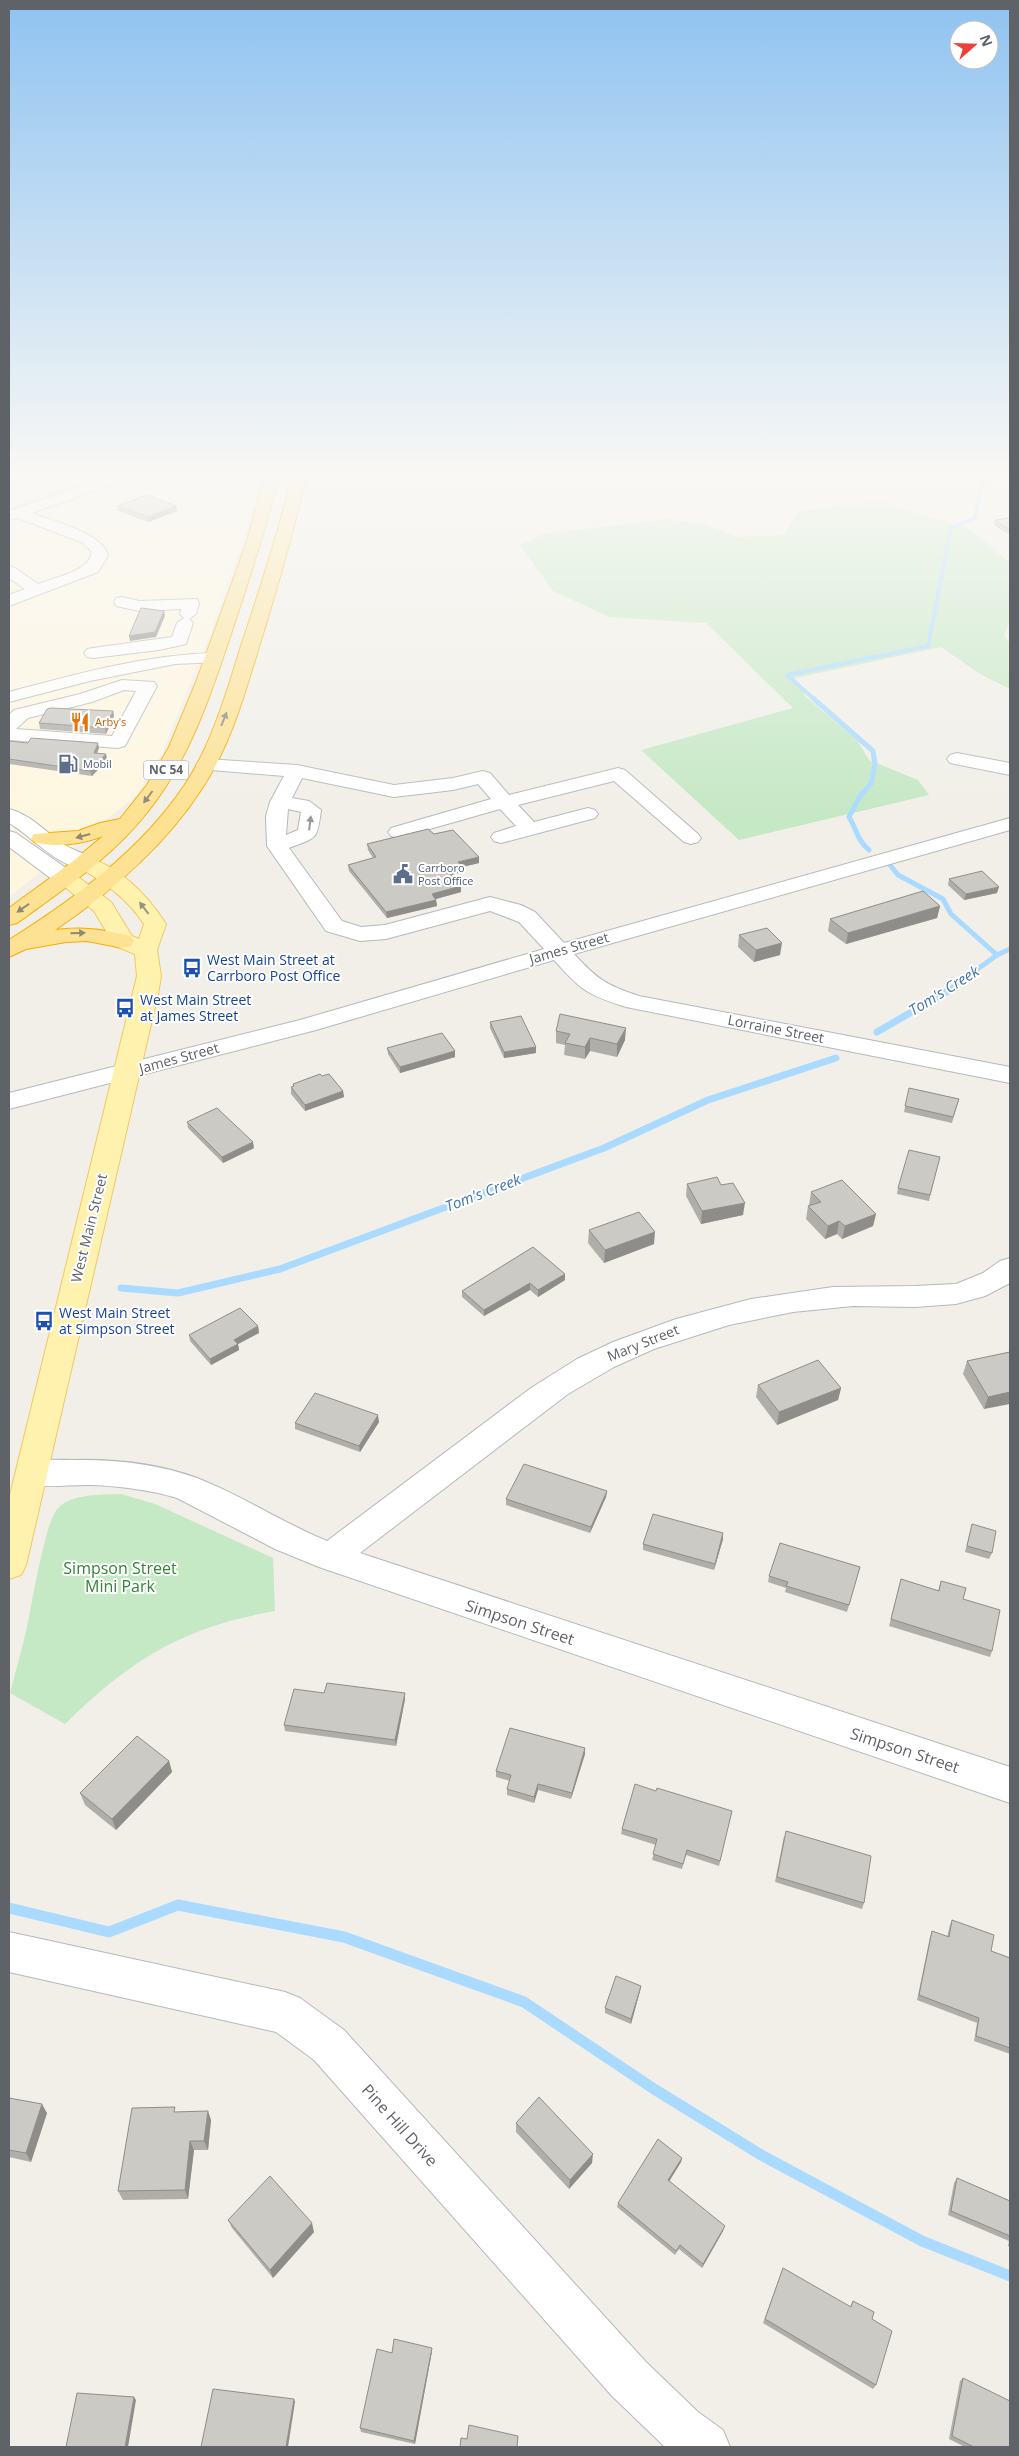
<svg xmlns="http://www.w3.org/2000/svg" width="1019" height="2456" font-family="'Open Sans',sans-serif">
<rect width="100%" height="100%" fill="#f1efe8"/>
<g fill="#fef7e0">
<path d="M9,472H109L9,507Z"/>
<path d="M155,472H260L246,529L211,632L162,753L137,795L9,897V520L110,484Z"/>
</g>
<g fill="#c5e8c5">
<path d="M878,501L970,529L1010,563V619L1004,636L1010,643V689L980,674L941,647L795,678L806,697L857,740L869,760L918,780L929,795L739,840L641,750L793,708L706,623L610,617L553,591L520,545L544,534L667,519L707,525L738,537L784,535L799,511Z"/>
<path d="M121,1494L155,1504L273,1558L275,1611C183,1627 131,1659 65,1724L10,1693C16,1670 23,1646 28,1622C33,1599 45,1522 58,1508C72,1493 103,1495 121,1494Z"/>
</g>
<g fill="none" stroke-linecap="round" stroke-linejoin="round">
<path stroke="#aadaff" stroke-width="4" d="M815,700L787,675L928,646L951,528L975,518L982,485L995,479"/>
<g stroke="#aadaff" stroke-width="5">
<path d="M814,699L873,751L875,764L871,784L860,796L849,817C858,831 856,839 869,850"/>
<path d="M890,865L898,875L943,899L951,914L997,955"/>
<path d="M946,992L997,955L1010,949"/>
</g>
<g stroke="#aadaff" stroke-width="7">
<path d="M877,1032L948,991"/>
<path d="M121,1288L178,1293L280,1269L604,1148L708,1100L836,1058"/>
</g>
<path stroke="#aadaff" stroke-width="11" d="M9,1908L109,1932L178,1905L344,1937L524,2002L654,2089L763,2156L922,2241L1010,2276"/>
<defs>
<g id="minor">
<path d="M122,472H141L139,475L32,513C52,521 104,533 108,556L98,572L9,606V595L25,589L9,578V566L15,568L38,584C53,578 94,570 91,551L83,543L18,518L9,520V511Z"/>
<path d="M983,472H1000L1010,477V487Z"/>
<path d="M122,597L139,601L197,599L199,603L196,614L189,619L193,623L186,644L159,650L93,658L87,657L84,653L87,649L93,648L172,637L177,623L184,618L180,614L181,609L139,611L116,606L114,602L116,598Z"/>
<path d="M214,653L220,654L223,658L220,662L175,664L90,681L9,702V692C76,674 144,655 214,653Z"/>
<path d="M122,680L154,682L157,686L125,746L118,748L9,740V715L14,710L80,694ZM124,690L136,691L112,736L16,729L28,718L92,702Z"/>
<path d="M957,753L1010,763V775L950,763L947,759L950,755Z"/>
<path d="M206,759L297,765L394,785L453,778L483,771L490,773L509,795L618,768L625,770L698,834L701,838L698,842L691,844L684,842L614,781L518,805L534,822L588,808L595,810L598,814L595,818L501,843L494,841L491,837L494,833L516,826L500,809L398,838L391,836L388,832L391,828L491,799L478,784L453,790L394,797L302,778L292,798L309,801L321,810C317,841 317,837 289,848L342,921L361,927L385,925L490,897L521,905L535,912L564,943L1010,818V830L574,954C597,979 606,985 639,996L1010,1067V1083L626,1007C587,995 581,990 554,960L316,1030L9,1109V1093L300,1020L544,949L519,922L490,911L386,939L360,941L326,931L267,846L266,816L270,802L284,776L199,769L196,765L199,761ZM288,809L301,812L298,830L286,835Z"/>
<path d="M9,809C32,815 46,833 65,845C75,852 89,853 96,863L92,867C64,875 32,836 9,823Z"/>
<path d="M9,831L16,833L73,873L76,878L73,883L65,884L57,883L9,847Z"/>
<path d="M1010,1258V1283L985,1296L956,1304L915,1307L853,1306L793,1312L729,1325L654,1349L614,1367L568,1394L360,1553L1010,1767V1803L319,1567L275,1549L177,1498C151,1490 113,1485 86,1485C64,1485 41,1489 21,1482L16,1473L21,1464C38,1458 56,1460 73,1460C113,1459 159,1464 197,1478C241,1495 283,1523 327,1541L531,1388L577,1359L613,1342L676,1319L751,1299L833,1287L915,1286L956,1284L983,1273L1000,1261Z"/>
<path d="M9,1932L285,1992L300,1998L344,2030L646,2362L698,2412L723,2430L730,2447L664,2446L612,2396L314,2060L276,2032L9,1972Z"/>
</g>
<path id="major" d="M85,857C119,865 148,896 166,924L157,950L161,976L158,994L26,1565L21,1575L9,1579V1499L137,976L135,954L115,946L94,911L54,878L57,873L65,872L73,873L111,902L132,936L139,939L144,924C127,898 104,882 78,867L74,863L78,859Z"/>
<g id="highway">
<path d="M266,472H280C267,526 250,576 233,628C212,691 191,757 149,810C114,856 64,889 17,923L9,925V908L72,862L103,836C82,844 56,848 34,842L31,838L34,834L78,831L100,823L120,819L147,785L169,747L196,682L246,544Z"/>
<path d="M293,472H307C294,531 277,589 259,647C244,696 230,747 201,790C164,847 111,892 55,930C82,926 105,930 131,936L134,941L131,946L123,948L87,941L66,942L26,949L9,957V940C74,899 140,851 184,786C212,744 226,694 241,646C260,589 279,531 293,472Z"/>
</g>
</defs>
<use href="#minor" stroke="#b5b8bc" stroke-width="2"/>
<use href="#major" stroke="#f2c960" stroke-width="2"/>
<use href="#highway" stroke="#f9ab00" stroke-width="2"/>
<use href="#minor" fill="#fff" fill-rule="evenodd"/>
<use href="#major" fill="#fff2af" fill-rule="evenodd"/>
<use href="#highway" fill="#fde293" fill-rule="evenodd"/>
</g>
<g fill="#afaea9">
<path d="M117,506H176L177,511L148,522L118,511Z"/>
<path d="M1010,518V535L994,525L995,520Z"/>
<path d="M113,711L114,716L106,734L40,729L39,723Z"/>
<path d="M9,741L28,743L99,748L97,753L106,754L107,760L92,776L9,764Z"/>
<path d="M434,834L479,863L462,867V872L451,875L461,886V892L436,899V900L437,906L387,918L349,871L348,865L373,858L368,850L367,844Z"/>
<path d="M949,879L997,893L964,900L948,885Z"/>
<path d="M940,906L937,918L846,944L828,931L830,919Z"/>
<path d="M739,935L780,955L754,962L738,947Z"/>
<path d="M490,1022L536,1047V1053L504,1058L490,1028Z"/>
<path d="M556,1031L625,1040L617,1057L590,1051L585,1059L564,1055L565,1045L556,1043Z"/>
<path d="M387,1048L455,1057L400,1073L388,1054Z"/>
<path d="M322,1076L343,1091L344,1097L305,1111L291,1094V1087L293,1086V1084Z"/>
<path d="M909,1088L959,1099L952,1123L904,1112Z"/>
<path d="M187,1122L254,1148L223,1163L188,1128Z"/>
<path d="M940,1157L929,1201L897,1194L898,1188Z"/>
<path d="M687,1184L721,1185L743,1215L701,1224L686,1196Z"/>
<path d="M811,1192L876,1214L873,1226L842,1239L837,1234L825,1239L806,1219L808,1206H810L809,1205Z"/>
<path d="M589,1230L654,1244L604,1263L588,1243Z"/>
<path d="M565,1280L538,1297L530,1290L484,1316L462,1297V1291Z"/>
<path d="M258,1326L259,1333L238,1344L239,1350L211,1365L190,1341L189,1335Z"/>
<path d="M1010,1352L984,1409L963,1374L967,1361Z"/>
<path d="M758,1385L841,1388L838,1400L777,1425L756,1397Z"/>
<path d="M379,1422L360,1452L295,1429V1423Z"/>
<path d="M607,1491L606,1497L590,1533L506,1505V1499Z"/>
<path d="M972,1524L992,1553L989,1559L965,1552Z"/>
<path d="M723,1533V1539L714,1570L643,1550V1544Z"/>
<path d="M860,1567L847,1612L785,1592L786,1588L768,1582L769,1576Z"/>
<path d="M901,1579L938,1591L941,1581L963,1599L992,1651L990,1657L889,1626Z"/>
<path d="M324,1693H405V1699L396,1746L285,1731L284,1725Z"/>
<path d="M585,1748V1754L571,1799L538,1790L534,1803L507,1795V1789L510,1781L496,1777V1771Z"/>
<path d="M169,1761L172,1772L116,1830L85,1805L80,1793Z"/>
<path d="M656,1791L732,1811L719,1866L686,1855L682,1869L652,1860L656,1845L621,1834L622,1829Z"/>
<path d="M784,1836L864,1903L862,1909L775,1882Z"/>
<path d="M952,1920L991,1951L1010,1958V2054L974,2041L977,2023L917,2000L930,1937L932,1931L947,1937L950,1925Z"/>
<path d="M641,1986L640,1991L631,2024L605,2013V2008Z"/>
<path d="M9,2098L47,2113L31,2162L9,2157Z"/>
<path d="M177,2112L211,2120L208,2150H194L188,2199L123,2200L118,2191Z"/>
<path d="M516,2123L592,2163L569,2189L516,2132Z"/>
<path d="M682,2158L681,2162L669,2181L723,2231L702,2268L679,2249L675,2255L617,2207L618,2203Z"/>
<path d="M957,2178L1010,2201V2247L1008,2246L1009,2241L948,2215L954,2183Z"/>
<path d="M228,2220L314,2232L273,2278L232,2228Z"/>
<path d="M783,2268L850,2307L853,2301L872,2319L876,2385L873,2389L763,2323Z"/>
<path d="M432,2351L415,2444L361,2432L360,2428L392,2353Z"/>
<path d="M963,2378L1010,2447H965L949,2439L960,2381Z"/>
</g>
<g fill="#8f8d8a">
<path d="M176,506L177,511L148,522V517Z"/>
<path d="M164,611L165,616L156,637L130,641L129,636Z"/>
<path d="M113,711L114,716L106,734L105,728Z"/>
<path d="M98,743L99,748L95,758L94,753Z"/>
<path d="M106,754L107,760L92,776L90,771Z"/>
<path d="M479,857V863L462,867V872L447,876V870L458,862Z"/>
<path d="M461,886V892L432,900V894Z"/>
<path d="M999,887L997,893L964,900L966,894Z"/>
<path d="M436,900L437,906L387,918L386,912Z"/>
<path d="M940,906L937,918L846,944L848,933Z"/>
<path d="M782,943L780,955L754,962L756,950Z"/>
<path d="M626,1028L625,1040L617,1057V1044Z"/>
<path d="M590,1038V1051L585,1059V1047Z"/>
<path d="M536,1047V1053L504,1058V1052Z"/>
<path d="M455,1051V1057L400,1073V1067Z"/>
<path d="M343,1091L344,1097L305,1111V1105Z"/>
<path d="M253,1142L254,1148L223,1163L222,1157Z"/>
<path d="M745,1203L743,1215L701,1224L702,1211Z"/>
<path d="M876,1214L873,1226L842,1239L845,1226Z"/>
<path d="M839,1221L837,1234L825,1239L828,1226Z"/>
<path d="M655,1232L654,1244L604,1263L605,1250Z"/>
<path d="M565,1274V1280L538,1297V1290Z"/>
<path d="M530,1283V1290L484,1316V1310Z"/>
<path d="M258,1326L259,1333L238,1344L239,1350L211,1365L210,1359L234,1340Z"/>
<path d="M1010,1385V1404L984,1409L988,1397Z"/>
<path d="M841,1388L838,1400L777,1425L779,1412Z"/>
<path d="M378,1415L379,1422L360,1452L359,1446Z"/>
<path d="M607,1491L606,1497L590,1533L591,1527Z"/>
<path d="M723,1533V1539L714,1570L715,1564Z"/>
<path d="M405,1693V1699L396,1746L395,1740Z"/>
<path d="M585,1748V1754L571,1799L572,1793Z"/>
<path d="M169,1761L172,1772L116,1830L112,1819Z"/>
<path d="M538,1784V1790L534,1803V1797Z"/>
<path d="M641,1986L640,1991L631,2024V2019Z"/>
<path d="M42,2104L47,2113L31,2162L26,2153Z"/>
<path d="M208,2111L211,2120L208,2150L204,2141Z"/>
<path d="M190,2141L194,2150L188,2199L185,2190Z"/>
<path d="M593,2154L592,2163L569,2189L570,2180Z"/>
<path d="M682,2158L681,2162L667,2185L668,2180Z"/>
<path d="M312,2223L314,2232L273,2278L270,2270Z"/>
<path d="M725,2226L723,2231L702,2268L703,2264Z"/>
<path d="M432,2348V2351L415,2444L414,2441Z"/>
<path d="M134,2397L136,2400L128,2447H125Z"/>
<path d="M294,2399L295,2402L288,2447H286Z"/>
</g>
<g fill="#cccac5" stroke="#8f8d8a">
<path d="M147,495L176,506L148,517L117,506Z"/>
<path d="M1010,518V530L995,520Z"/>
<path d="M141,608L164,611L155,632L129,636Z"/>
<path d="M51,708L113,711L105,728L39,723L47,709Z"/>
<path d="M31,738L98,743L94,753L106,754L90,771L9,759V741L28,743Z"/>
<path d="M428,829L434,834L453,830L479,857L458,862L462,866L447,870L461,886L432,894L436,900L386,912L348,865L376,857L367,844Z"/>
<path d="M982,871L999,887L966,894L949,879Z"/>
<path d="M923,891L940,906L848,933L830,919Z"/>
<path d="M767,928L782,943L756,950L739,935Z"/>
<path d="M560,1014L626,1028L617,1044L590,1038L585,1047L565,1043L570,1034L556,1031Z"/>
<path d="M521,1016L536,1047L504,1052L490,1022Z"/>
<path d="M442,1033L455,1051L400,1067L387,1048Z"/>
<path d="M320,1074L322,1076L329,1074L343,1091L305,1105L291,1087L294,1086L293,1084Z"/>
<path d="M909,1088L959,1099L953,1117L905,1106Z"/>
<path d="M217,1108L253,1142L222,1157L187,1122Z"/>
<path d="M909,1150L940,1157L930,1195L898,1188Z"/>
<path d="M717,1177L721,1185L733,1183L745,1203L702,1211L687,1184Z"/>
<path d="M842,1180L876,1214L845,1226L839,1221L828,1226L808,1206L821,1202L811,1192Z"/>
<path d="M639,1212L655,1232L605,1250L589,1230Z"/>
<path d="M533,1247L565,1274L538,1290L530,1283L484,1310L462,1291Z"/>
<path d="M240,1308L258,1326L234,1340L238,1344L210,1359L189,1335Z"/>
<path d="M1010,1352V1392L988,1397L967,1361Z"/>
<path d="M818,1360L841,1388L779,1412L758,1385Z"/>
<path d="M315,1393L378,1415L359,1446L295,1423Z"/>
<path d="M524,1464L607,1491L591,1527L506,1499Z"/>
<path d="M653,1514L723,1533L715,1564L643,1544Z"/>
<path d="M972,1524L996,1531L992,1553L967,1546Z"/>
<path d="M780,1543L860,1567L849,1605L786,1586L788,1582L769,1576Z"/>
<path d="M901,1579L939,1591L941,1581L966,1588L963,1599L1000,1610L992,1651L891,1619Z"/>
<path d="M327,1683L405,1693L395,1740L284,1725L294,1689L324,1693Z"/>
<path d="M510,1728L585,1748L572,1793L538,1784L534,1797L507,1789L511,1775L496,1771Z"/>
<path d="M137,1736L169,1761L112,1819L80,1793Z"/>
<path d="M635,1784L656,1791L657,1788L732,1811L720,1861L687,1850L683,1864L653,1854L657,1839L622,1829Z"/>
<path d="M786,1831L871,1856L864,1903L777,1877Z"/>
<path d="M952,1920L994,1935L991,1951L1010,1958V2048L976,2036L979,2018L919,1995L932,1931L949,1937Z"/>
<path d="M616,1976L641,1986L631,2019L605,2008Z"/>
<path d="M539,2097L593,2154L570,2180L516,2123Z"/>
<path d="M9,2098L42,2104L26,2153L9,2150Z"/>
<path d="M175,2107L174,2112L208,2111L204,2141H190L185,2190L118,2191L132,2108Z"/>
<path d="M658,2139L682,2158L668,2180L725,2226L703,2264L680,2245L676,2251L618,2203Z"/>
<path d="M270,2176L312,2223L270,2270L228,2220Z"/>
<path d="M957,2178L1010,2201V2236L951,2211Z"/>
<path d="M783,2268L851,2307L853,2301L874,2312L872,2319L892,2331L876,2385L765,2319Z"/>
<path d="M394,2339L432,2348L414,2441L360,2428L377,2349L392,2353Z"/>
<path d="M963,2378L1010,2401V2447H974L952,2436Z"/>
<path d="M213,2389L294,2399L286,2447H201Z"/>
<path d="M77,2393L134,2397L125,2447H66Z"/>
<path d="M469,2425L518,2436L517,2447H460L461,2438L467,2439Z"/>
</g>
<defs><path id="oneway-solid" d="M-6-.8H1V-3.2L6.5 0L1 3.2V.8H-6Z" transform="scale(1.25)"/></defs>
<g fill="#8e8975">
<use href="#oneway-solid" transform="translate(224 719) rotate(-68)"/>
<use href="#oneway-solid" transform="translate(148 797) rotate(127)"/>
<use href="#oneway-solid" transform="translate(83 836) rotate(165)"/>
<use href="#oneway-solid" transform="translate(23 908) rotate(145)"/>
<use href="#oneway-solid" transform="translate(78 933) rotate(-2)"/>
</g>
<use fill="#979a9d" href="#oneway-solid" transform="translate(310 823) rotate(-83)"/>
<use fill="#979581" href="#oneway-solid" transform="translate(144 908) rotate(-128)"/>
<linearGradient id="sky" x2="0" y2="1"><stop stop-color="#8fc3f1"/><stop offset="0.58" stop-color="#f9f8f5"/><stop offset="1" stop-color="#f9f8f5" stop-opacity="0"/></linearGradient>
<rect width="1019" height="815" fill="url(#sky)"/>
<defs>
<symbol id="restaurant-bare" viewBox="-9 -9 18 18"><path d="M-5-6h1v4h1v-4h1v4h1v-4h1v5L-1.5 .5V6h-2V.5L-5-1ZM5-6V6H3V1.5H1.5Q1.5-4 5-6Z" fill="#e8710a" stroke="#fff" stroke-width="2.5" paint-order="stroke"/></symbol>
<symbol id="fuel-bare" viewBox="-9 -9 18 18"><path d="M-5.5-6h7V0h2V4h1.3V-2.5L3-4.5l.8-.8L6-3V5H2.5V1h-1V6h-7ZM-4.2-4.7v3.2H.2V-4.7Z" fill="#5c6f8a" stroke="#fff" stroke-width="2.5" paint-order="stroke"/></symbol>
<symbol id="civic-bare" viewBox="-9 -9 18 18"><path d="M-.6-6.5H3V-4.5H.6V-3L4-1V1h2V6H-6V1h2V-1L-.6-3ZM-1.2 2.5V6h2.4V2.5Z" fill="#5c6f8a" stroke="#fff" stroke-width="2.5" paint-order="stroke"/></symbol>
<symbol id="bus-bare" viewBox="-9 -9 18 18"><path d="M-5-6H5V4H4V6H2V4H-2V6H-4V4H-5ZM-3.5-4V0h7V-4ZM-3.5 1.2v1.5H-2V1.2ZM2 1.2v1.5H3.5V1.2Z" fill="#1a4fb4" stroke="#fff" stroke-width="2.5" paint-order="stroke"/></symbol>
</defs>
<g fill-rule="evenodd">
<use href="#restaurant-bare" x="66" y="708" width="28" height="28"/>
<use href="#fuel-bare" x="54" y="750" width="28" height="28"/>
<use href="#civic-bare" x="389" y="860" width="28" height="28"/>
<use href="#bus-bare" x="178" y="954" width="28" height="28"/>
<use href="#bus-bare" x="111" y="994" width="28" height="28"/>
<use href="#bus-bare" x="30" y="1307" width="28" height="28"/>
</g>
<g text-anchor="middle" stroke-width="4" stroke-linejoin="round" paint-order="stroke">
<g font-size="11" fill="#c56008" stroke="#fff" text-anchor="start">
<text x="95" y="726">Arby's</text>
</g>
<g font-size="11" fill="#4e5e75" stroke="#fff" text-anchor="start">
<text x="83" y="768">Mobil</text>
<text x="418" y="872">Carrboro<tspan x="418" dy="13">Post Office</tspan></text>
</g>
<rect fill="#fff" stroke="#8f9295" stroke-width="1" x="143.5" y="760.5" width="45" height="19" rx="4"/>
<g font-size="12" font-weight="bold" fill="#5f6368">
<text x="166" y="774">NC 54</text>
</g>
<g font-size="14" fill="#5f6368" stroke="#fff">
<text transform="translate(569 948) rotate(-16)" y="5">James Street</text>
<text transform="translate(776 1029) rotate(11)" y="5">Lorraine Street</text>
<text transform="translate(179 1058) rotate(-15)" y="5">James Street</text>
<text transform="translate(89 1228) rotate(-76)" y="5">West Main Street</text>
<text transform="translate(643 1343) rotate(-22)" y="5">Mary Street</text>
</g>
<g font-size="14" fill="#164399" stroke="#fff" text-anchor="start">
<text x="207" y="965">West Main Street at<tspan x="207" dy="16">Carrboro Post Office</tspan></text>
<text x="140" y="1005">West Main Street<tspan x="140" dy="16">at James Street</tspan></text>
<text x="59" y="1318">West Main Street<tspan x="59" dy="16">at Simpson Street</tspan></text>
</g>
<g font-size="15" font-style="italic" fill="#4174aa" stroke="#fff">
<text transform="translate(944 991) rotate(-32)" y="5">Tom's Creek</text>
<text transform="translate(483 1193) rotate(-21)" y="5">Tom's Creek</text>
</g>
<g font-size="16" fill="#348238" stroke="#fff">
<text x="120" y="1574">Simpson Street<tspan x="120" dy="18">Mini Park</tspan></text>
</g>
<g font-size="16" fill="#5f6368" stroke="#fff">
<text transform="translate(520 1622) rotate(18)" y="6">Simpson Street</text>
<text transform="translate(905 1750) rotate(18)" y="6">Simpson Street</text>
<text transform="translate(400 2125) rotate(48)" y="6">Pine Hill Drive</text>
</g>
</g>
<rect width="1019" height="2456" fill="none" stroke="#5f6368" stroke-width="20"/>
<g transform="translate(974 45) rotate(70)"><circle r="24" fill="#ffffff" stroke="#bfc1c3"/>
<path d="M0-4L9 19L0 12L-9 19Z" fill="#ea4335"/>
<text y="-8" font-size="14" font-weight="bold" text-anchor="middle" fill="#5f6368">N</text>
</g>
</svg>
